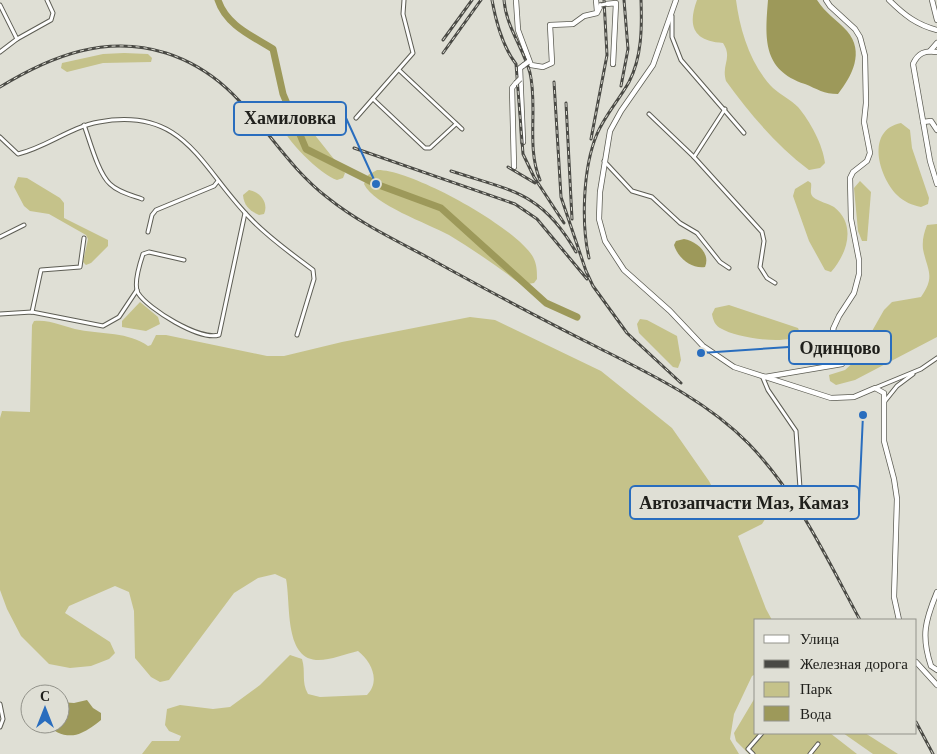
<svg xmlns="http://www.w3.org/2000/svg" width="937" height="754" font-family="Georgia,serif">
<rect width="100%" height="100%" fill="#dfdfd5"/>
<g fill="#c5c28a">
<path d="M697,0H736C740,31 751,66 773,88C781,95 791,100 798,107C810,121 823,145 825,163L820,168L809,170C776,145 750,114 726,81C721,64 733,58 723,43C694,41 687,27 697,0Z"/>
<path d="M124,53L148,54L152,58L151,62L103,63L67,72L61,68L62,63L103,54Z"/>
<path d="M291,105L345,173L343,178L337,180C321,175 284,139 280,122C279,116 281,112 283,107Z"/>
<path d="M901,123L910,130L912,148L929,198L928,204L921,207C912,205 904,202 897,195C878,175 866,130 901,123Z"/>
<path d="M377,170C411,169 516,227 533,257C537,264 537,272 537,279L534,283L522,285C498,267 474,250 449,235C427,223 374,205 364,184L368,175Z"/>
<path d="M18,177L27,178L60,198L64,203V218L108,240V246L91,263L86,265L83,262L88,239L86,235L49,214L30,211L24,206L14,187Z"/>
<path d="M808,181L811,183C812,188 809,193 813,197C819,202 828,203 834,207C857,225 847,254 831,272L825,270L809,241L793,196L795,189Z"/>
<path d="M860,181L871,192L867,241H862L858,231L854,188Z"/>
<path d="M249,190C260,192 269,203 264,214L259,215C250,211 244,206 243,195Z"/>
<path d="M937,224V337L855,380L836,385L830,381L829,375L845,370L855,361L884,310L892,302L921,297C936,276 927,270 923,249C922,240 924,233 927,225Z"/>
<path d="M140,302L158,317L160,324L146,331L122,327V321Z"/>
<path d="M729,305L798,328L800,333C791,347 735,337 722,329C715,326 713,320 712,314L715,308Z"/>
<path d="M470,317L495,320L601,371L672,428L709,481L727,516C740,518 751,510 764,511L767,516L762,524L738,536L766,609L772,620H756V674L752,676L734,714L730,739L739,754H142L152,741H179L181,736L169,731L165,725L167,709L180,705L213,709L230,707L260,685L290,655L302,659C306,672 301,682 308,694L320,697L367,695C381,681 371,661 358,651C346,654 328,661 316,660C284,657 291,603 286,579L275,574L258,578L234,593L169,680L160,682L151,677L135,658L134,611L129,592L115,586L69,606L65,613L110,642L115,653L109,659L91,666L70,668L49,664L21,636L7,609L0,590V418L2,411L30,412L32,325L34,321C49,319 65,327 80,330C101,334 129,332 148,346L151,345L156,335H166L267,356H284L342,342Z"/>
<path d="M640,319L647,320L677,336L681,360L678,368L673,367L639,333L637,324Z"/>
<path d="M756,696V733H830L857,754H749L736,741L734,733Z"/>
<path d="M843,733H865L898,754H873Z"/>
</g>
<g fill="#9d995a">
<path d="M768,0H817C825,13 837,20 847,31C865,52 852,76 838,94C824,94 817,89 805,84C762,70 765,38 768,0Z"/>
<path d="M684,239C696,241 711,253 705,267C691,269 678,258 674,245L676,241Z"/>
<path d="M87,700L93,708L101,713V720C95,725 88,730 81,733C72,738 53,735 50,724H60V702L74,703Z"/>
</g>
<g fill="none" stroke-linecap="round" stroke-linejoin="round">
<path stroke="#9d995a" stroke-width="7" d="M218,0C226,25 252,36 273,49L283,94L306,149L376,184L441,208L546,303L577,317"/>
<defs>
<g id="minor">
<path d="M0,5L17,39"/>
<path d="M672,16V37L681,60L744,133"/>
<path d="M0,52L17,39L51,20L53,13L47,0"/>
<path d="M399,70L462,129"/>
<path d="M373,99L425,148H430L456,124"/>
<path d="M649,114L694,157L762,232L764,241L760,267L767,278L775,283"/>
<path d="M356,118L413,53L403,14L404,0"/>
<path d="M84,125C90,141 98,173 110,184C118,192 131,195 142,199"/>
<path d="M0,137L18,154C47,147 70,127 99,122C186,106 201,169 251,219C269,238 292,254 313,270L314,279L297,335"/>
<path d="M694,157L725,109"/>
<path d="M604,161L632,191L652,197L680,223L697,233L720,262L729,268"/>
<path d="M148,232L152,215L156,210L214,186L218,181"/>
<path d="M0,237L24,225"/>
<path d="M184,260L149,252L143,254C140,263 133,284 138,293C148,309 200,341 219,335L245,213"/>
<path d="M32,312L41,270L80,267L84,238"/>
<path d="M0,314L32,312L103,326L119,317L137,290"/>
<path d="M763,378L768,390L796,431L800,488L806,502"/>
<path d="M875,388L921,369L937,358"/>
<path d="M885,401L897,386L913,374"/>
<path d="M0,704L3,719L0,727"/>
<path d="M753,754L748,749L762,733"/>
<path d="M810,754L818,744"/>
</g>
<g id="tertiary">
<path d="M516,0L518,30L531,65L543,67L552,63L550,25L573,24L584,16L597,13L601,5"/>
<path d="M596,0L597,11"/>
<path d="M676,0L653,65L621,111L610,131L600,192L599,219L605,241L624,270L670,311L703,346L734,367L831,398L854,397L875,388L884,393V441L894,479L897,499L894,597L899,620"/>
<path d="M889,0C904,15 917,25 937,30"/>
<path d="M932,0L937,20"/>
<path d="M606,4L616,3L613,64"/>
<path d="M930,51L937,43"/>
<path d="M937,52C925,50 918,53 913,64L930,161L937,184"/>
<path d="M923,122L931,121L937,130"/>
<path d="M523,142L520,68L524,65"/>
<path d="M514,167L512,88L516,83"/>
<path d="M765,377L842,364L845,359L833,329L839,316L854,293L859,274V260L851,219L850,178L853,172L867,161L870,153L864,122L866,103L865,56L860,37L855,29L830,6L826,0"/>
<path d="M937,592C925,621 921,636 931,666L937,670"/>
<path d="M916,662L937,685"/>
</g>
</defs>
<use href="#minor" stroke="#5d5d54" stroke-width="5"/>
<use href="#tertiary" stroke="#5d5d54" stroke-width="6"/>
<use href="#minor" stroke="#fff" stroke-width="3"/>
<use href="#tertiary" stroke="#fff" stroke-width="4.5"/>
<defs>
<g id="rail">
<path d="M492,0C496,22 502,46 516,64L523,154L534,177L564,223"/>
<path d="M504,0C506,27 523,47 530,73C538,107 526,147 540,180"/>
<path d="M443,40L472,0"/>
<path d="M443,53L481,0"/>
<path d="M554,82L561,197L586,271L593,286L627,333L681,383"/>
<path d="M621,86L628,49L624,0"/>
<path d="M0,87C51,56 106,34 166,53C247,79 267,151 328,198C358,222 393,239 427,257C483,288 539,318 597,347C650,374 706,400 749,444C798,495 827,559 860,620"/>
<path d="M566,103L572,219"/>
<path d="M591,139L607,55L604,0"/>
<path d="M354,148L515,204L537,219L587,279"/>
<path d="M508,167L535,183"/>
<path d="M451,171C512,191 542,192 576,252"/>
<path d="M589,258C581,223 583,167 597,134C605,115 619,100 629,82C642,57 642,27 641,0"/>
<path d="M916,722L933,754"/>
</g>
</defs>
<use href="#rail" stroke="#4a4a45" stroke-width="3"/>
<use href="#rail" stroke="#dfdfd5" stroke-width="1" stroke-dasharray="4" stroke-linecap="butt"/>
<defs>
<path id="minor-bridge" d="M601,5L606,4"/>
<g id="tertiary-bridge">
<path d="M524,65L528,62"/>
<path d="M516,83L520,79"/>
</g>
</defs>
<use href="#minor-bridge" stroke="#5d5d54" stroke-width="5" stroke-linecap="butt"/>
<use href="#tertiary-bridge" stroke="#5d5d54" stroke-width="6" stroke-linecap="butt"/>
<use href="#minor-bridge" stroke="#fff" stroke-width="3"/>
<use href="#tertiary-bridge" stroke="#fff" stroke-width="4.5"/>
</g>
<path fill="none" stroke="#296dbe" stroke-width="2" d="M376 184L346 118M701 353L789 347M863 415L859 503"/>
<g fill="#296dbe" stroke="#dfdfd5" stroke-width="2">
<circle cx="376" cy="184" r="5"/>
<circle cx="701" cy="353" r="5"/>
<circle cx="863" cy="415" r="5"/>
</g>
<g fill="#dfdfd5" stroke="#296dbe" stroke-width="2">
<rect x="234" y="102" width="112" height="33" rx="5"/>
<rect x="789" y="331" width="102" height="33" rx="5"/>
<rect x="630" y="486" width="229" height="33" rx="5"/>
</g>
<g font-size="18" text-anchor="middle" font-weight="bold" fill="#20201c">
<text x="290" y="124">Хамиловка</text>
<text x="840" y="354">Одинцово</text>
<text x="744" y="509">Автозапчасти Маз, Камаз</text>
</g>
<rect x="754" y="619" width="162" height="115" fill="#dfdfd5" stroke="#93938b"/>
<rect x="764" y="635" width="25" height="8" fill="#ffffff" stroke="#93938b"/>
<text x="800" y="644" font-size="15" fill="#20201c">Улица</text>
<rect x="764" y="660" width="25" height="8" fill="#4a4a45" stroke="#93938b"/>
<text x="800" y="669" font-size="15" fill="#20201c">Железная дорога</text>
<rect x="764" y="682" width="25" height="15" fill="#c5c28a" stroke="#93938b"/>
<text x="800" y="694" font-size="15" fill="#20201c">Парк</text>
<rect x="764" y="706" width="25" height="15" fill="#9d995a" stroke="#93938b"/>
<text x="800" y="719" font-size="15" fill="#20201c">Вода</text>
<g transform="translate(45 709)"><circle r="24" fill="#dfdfd5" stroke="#93938b"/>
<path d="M0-4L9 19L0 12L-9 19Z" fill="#296dbe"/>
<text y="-8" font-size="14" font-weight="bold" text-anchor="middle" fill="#20201c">С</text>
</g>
</svg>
